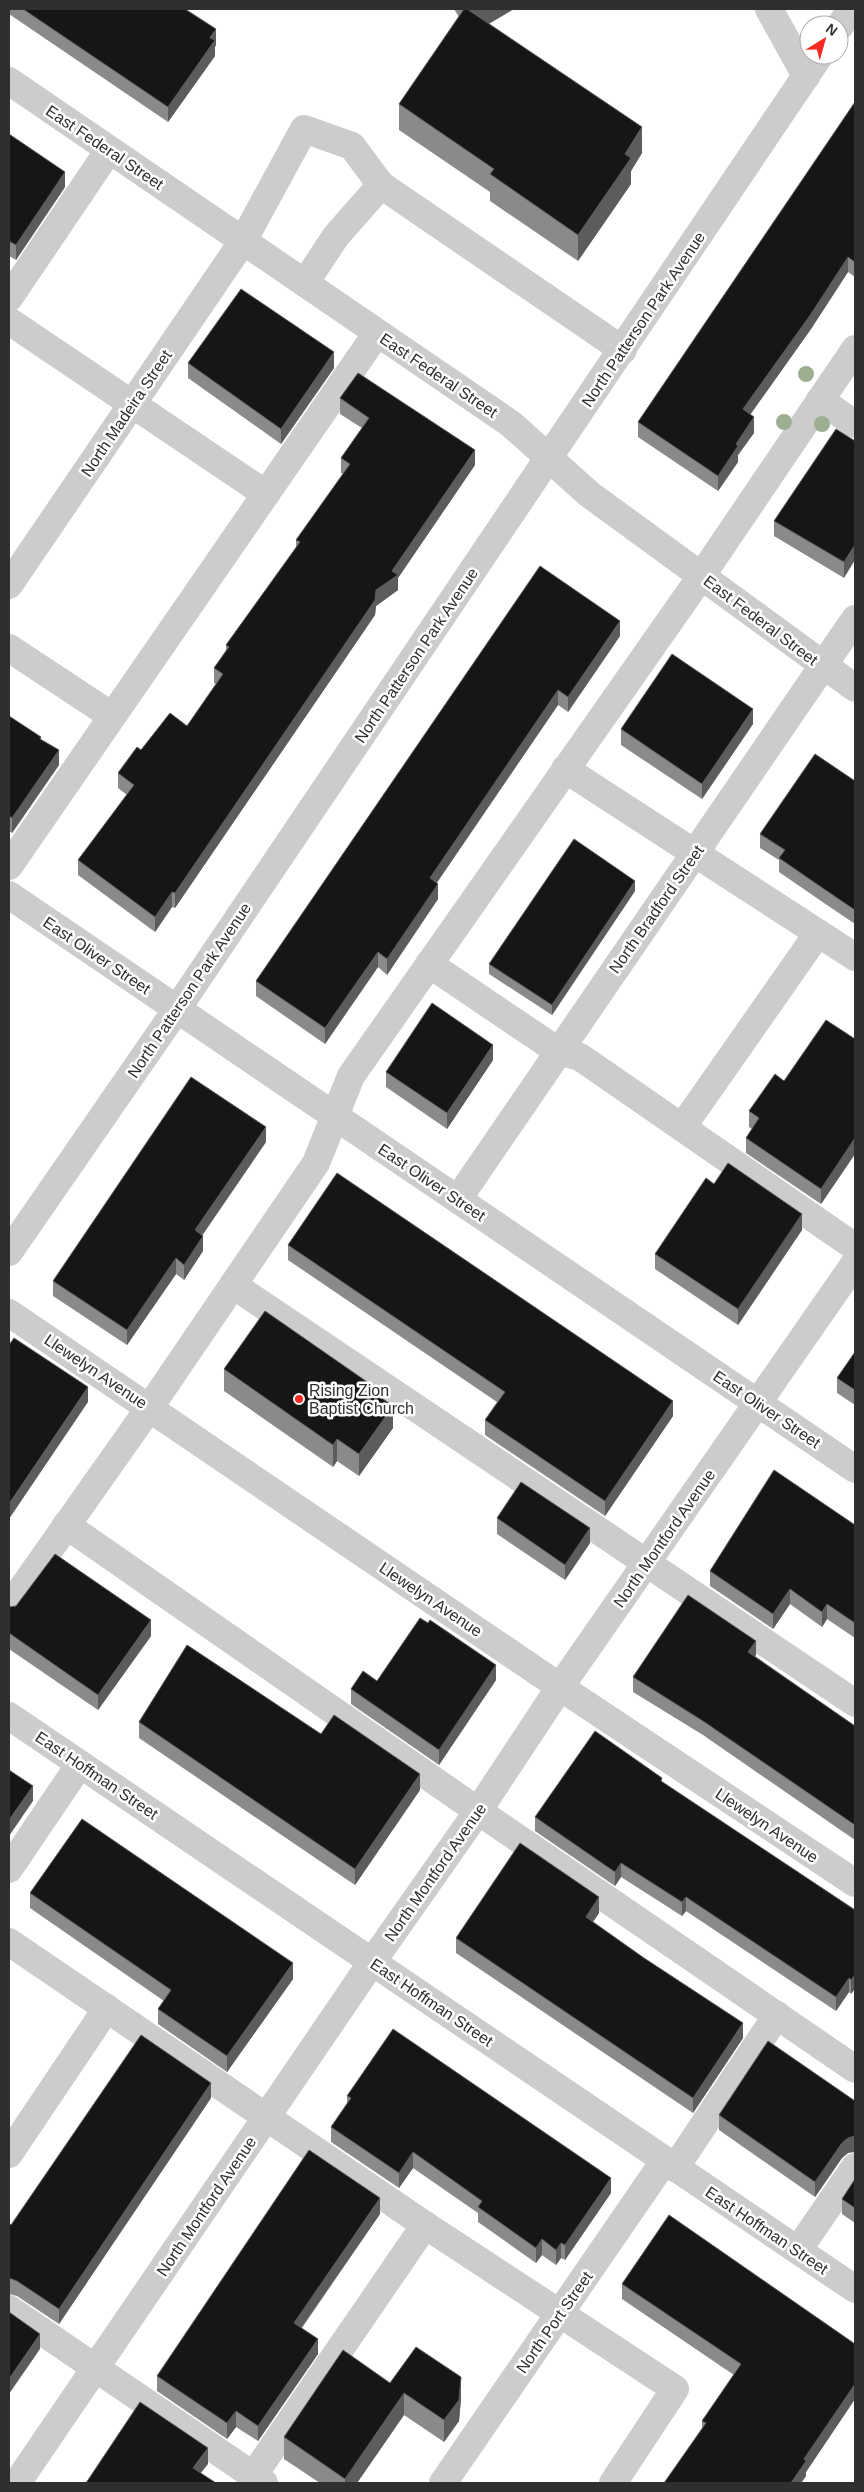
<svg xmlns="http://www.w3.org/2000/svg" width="864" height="2492" font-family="Arial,sans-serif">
<rect width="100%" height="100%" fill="#fff"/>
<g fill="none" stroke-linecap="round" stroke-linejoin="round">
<g stroke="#ccc" stroke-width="28">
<path d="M769,9L806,76"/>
<path d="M839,27L852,9"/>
<path d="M9,81L511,424L589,494L855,688"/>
<path d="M305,283L336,236L381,185"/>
<path d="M9,298L109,150"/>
<path d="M9,321L266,494"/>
<path d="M820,400L855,424"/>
<path d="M9,585L243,241L304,129L352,146L381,185L623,350"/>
<path d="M9,648L112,716"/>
<path d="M565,769L855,957"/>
<path d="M9,866L377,333"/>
<path d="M9,895L855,1469"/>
<path d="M429,964L558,1051L580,1057L855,1247"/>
<path d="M683,1126L818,933"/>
<path d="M458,1199L855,619"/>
<path d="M9,1252L177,1009L820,55"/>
<path d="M233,1285L855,1703"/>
<path d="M9,1313L560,1687L855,1883"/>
<path d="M66,1525L478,1811L855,2069"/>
<path d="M9,1607L150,1407L316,1163L351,1076L702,575L855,349"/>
<path d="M9,1716L855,2289"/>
<path d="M9,1869L80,1764"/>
<path d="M9,1942L425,2225L675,2389L613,2483"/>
<path d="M9,2154L107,2008"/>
<path d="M675,2168L777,2015"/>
<path d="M798,2250L855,2167"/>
<path d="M9,2309L264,2483"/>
<path d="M253,2476L425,2225"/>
<path d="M17,2483L372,1962L478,1811L560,1687L855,1263"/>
<path d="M443,2483L665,2160"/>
</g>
</g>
<g fill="#9cb091">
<circle cx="806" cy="374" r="8"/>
<circle cx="784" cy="422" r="8"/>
<circle cx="822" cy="424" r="8"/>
</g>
<g fill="#8a8a8a">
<path d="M9,9H185L216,45L215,47V56L168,122L9,14Z"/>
<path d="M454,9H514L489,24L642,153L631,171V184L578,261L490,201V192L399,130V104L459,17Z"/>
<path d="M855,102V277L848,272L811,329L750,414L754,433L738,455V462L718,491L638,437V422Z"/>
<path d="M9,134L65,187L16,260L9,256Z"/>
<path d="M188,363L334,368L281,444L188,378Z"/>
<path d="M340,398L475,465L398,578V590L376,606L375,615L175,908L172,907L155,932L78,875V860L127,795L118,788V773L141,750L187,726L216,684L214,683V668L226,650V645L296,549V540L343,474L341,473V458L362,428L340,414Z"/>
<path d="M855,441L844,578L774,536V521Z"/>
<path d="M540,566L620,636L568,712L558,705L436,883L438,899L387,975L378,967L325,1044L256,996V981Z"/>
<path d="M9,716L41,739L59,765L12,833L9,831Z"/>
<path d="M753,724L702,799L621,745V729Z"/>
<path d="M855,781V924L824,903L779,872V860L760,848V834Z"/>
<path d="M635,891L552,1015L489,974V964Z"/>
<path d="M855,1039V1154L821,1204L746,1153V1138L752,1129L749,1127V1111L784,1081Z"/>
<path d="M493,1060L447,1129L386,1087V1072Z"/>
<path d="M266,1142L202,1235L203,1251L184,1280L176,1274L127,1345L53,1296V1281Z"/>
<path d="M714,1184L802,1230L738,1325L655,1269V1254Z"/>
<path d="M288,1245L673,1416L605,1516L485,1435V1420L497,1402L288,1260Z"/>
<path d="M855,1352V1405L837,1393V1378Z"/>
<path d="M224,1369L373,1393L393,1428L359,1476L337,1461L333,1467L224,1391Z"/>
<path d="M497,1518L590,1543L565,1580L497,1534Z"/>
<path d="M855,1525V1638L827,1619L822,1627L790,1604L773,1629L710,1586V1571Z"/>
<path d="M9,1607L151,1636L98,1710L9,1649Z"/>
<path d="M756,1655L755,1656L855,1726V1840L703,1735L633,1692V1677Z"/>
<path d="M496,1680L439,1765L351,1704V1689L377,1681Z"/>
<path d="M139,1722L321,1734L420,1790L355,1885L139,1738Z"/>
<path d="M662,1782L855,1910L851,1994L849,1992L836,2011L686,1911L682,1916L621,1877L615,1886L535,1831V1817Z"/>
<path d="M30,1893L293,1979L227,2072L158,2024V2009L164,2001L30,1908Z"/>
<path d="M599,1913L593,1922L743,2038L693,2113L456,1953V1938Z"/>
<path d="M347,2096L611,2193L565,2260L561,2258L556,2265L542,2255L536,2263L478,2222V2213L413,2168L399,2188L331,2142V2127L347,2103Z"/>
<path d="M211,2098L59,2324L17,2296L9,2294V2223L11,2225Z"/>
<path d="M719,2115L848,2153L842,2158L815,2197L719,2130Z"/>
<path d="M855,2179V2223L842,2214V2199Z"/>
<path d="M380,2214L302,2328L318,2354L258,2441L236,2427L227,2439L157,2391V2376Z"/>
<path d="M622,2284L855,2344V2399L806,2472V2476L801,2483H664L702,2429V2421L734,2375L622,2299Z"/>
<path d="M390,2383L461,2399L459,2421L444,2442L404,2415L357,2483H320L284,2459V2437Z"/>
</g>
<g fill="#5c5c5c">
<path d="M469,9H514L469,35Z"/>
<path d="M216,29V45L215,47V56L168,122V107Z"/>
<path d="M642,127V153L631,171V184L578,261V235L625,154Z"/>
<path d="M65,172V187L16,260V245Z"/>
<path d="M848,257V272L811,329L743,425V409Z"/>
<path d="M334,352V368L281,444V429Z"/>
<path d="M754,417V433L738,455V462L718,491V476L736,444Z"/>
<path d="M475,450V465L398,578V590L376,606L375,615L175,908V893L376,590L392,571Z"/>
<path d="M855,545V560L844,578V562Z"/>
<path d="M620,621V636L568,712V697Z"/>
<path d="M558,690V705L430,893V878Z"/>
<path d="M753,709V724L702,799V784Z"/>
<path d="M59,750V765L12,833V818Z"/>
<path d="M635,881V891L552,1015V1005Z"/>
<path d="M438,884V899L387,975V959Z"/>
<path d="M172,892V907L155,932V917Z"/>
<path d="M378,952V967L325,1044V1028Z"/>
<path d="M493,1045V1060L447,1129V1113Z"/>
<path d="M266,1127V1142L195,1246V1230Z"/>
<path d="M855,1138V1154L821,1204V1189Z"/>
<path d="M802,1214V1230L738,1325V1309Z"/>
<path d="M203,1236V1251L184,1280V1265Z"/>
<path d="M176,1258V1274L127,1345V1330Z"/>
<path d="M373,1386V1407L370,1390Z"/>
<path d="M88,1387V1402L9,1519V1504Z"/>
<path d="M673,1401V1416L605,1516V1501Z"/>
<path d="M393,1406V1428L359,1476V1454Z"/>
<path d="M337,1439V1461L333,1467V1445Z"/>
<path d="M590,1528V1543L565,1580V1565Z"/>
<path d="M790,1589V1604L773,1629V1614Z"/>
<path d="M827,1604V1619L822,1627V1612Z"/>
<path d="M151,1620V1636L98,1710V1695Z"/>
<path d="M756,1641V1655L748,1666V1652Z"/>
<path d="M496,1665V1680L439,1765V1750Z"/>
<path d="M420,1774V1790L355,1885V1869Z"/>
<path d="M33,1786V1801L9,1836V1820Z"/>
<path d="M621,1863V1877L615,1886V1872Z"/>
<path d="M599,1897V1913L586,1932V1917Z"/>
<path d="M686,1897V1911L682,1916V1902Z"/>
<path d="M293,1963V1979L227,2072V2056Z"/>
<path d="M855,1975V1989L851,1994V1980Z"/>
<path d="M849,1978V1992L836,2011V1997Z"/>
<path d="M743,2023V2038L693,2113V2098Z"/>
<path d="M211,2083V2098L59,2324V2309Z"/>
<path d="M855,2136V2152L848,2153L842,2158L815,2197V2182L842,2143L848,2138Z"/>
<path d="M413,2152V2168L399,2188V2173Z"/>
<path d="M611,2178V2193L565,2260V2245Z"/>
<path d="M380,2198V2214L294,2338V2323Z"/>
<path d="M542,2239V2255L536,2263V2248Z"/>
<path d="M561,2243V2258L556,2265V2250Z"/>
<path d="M40,2334V2349L9,2394V2379Z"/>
<path d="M318,2339V2354L258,2441V2426Z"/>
<path d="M461,2377V2399L459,2421L444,2442V2420Z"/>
<path d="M855,2384V2399L806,2472V2476L801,2483H791L804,2459Z"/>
<path d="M404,2393V2415L357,2483H345V2479Z"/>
<path d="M236,2411V2427L227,2439V2423Z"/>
<path d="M208,2448V2464L193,2483V2468Z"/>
</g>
<g fill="#161616" stroke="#5c5c5c">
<path d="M23,9H185L216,29L210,38L215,40L168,107Z"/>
<path d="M464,9H467L642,127L625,154L631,158L578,235L490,174L494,169L399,104Z"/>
<path d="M855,102V262L848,257L811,314L743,409L754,417L736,444L738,446L718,476L638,422Z"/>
<path d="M9,134L65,172L16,245L9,241Z"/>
<path d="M241,289L334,352L281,429L188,363Z"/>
<path d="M358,373L475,450L392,571L398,575L376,590L375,600L175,893L172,892L155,917L78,860L134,785L118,773L137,747L141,750L170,713L187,726L223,674L214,668L229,647L226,645L300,542L296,540L350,464L341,458L369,418L340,398Z"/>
<path d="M836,429L855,441V545L844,562L774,521Z"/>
<path d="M540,566L620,621L568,697L558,690L430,878L438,884L387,959L378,952L325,1028L256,981Z"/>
<path d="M672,654L753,709L702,784L621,729Z"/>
<path d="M9,716L41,737L40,739L59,750L12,818L9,816Z"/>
<path d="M815,754L855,781V910L824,889L779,858L785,850L760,834Z"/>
<path d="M574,839L635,881L552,1005L489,964Z"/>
<path d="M432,1003L493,1045L447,1113L386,1072Z"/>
<path d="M826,1020L855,1039V1138L821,1189L746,1138L759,1118L749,1111L775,1074L784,1081Z"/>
<path d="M191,1077L266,1127L195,1230L203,1236L184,1265L176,1258L127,1330L53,1281Z"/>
<path d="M728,1163L802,1214L738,1309L655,1254L706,1178L714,1184Z"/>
<path d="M337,1173L673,1401L605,1501L485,1420L505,1392L288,1245Z"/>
<path d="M265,1311L373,1386L370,1390L393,1406L359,1454L337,1439L333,1445L224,1369Z"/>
<path d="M14,1338L88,1387L9,1504V1345Z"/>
<path d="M855,1352V1390L837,1378Z"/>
<path d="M774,1470L855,1525V1623L827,1604L822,1612L790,1589L773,1614L710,1571Z"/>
<path d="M521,1482L590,1528L565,1565L497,1518Z"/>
<path d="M55,1554L151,1620L98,1695L9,1633V1607L16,1606Z"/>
<path d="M688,1595L756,1641L748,1652L855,1726V1825L703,1721L633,1677Z"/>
<path d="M420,1618L428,1623L430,1620L496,1665L439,1750L351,1689L363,1671L377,1681Z"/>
<path d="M187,1645L321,1734L334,1715L420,1774L355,1869L139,1722Z"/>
<path d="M595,1731L662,1778L661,1781L855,1910V1975L851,1980L849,1978L836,1997L686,1897L682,1902L621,1863L615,1872L535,1817Z"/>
<path d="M9,1770L33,1786L9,1820Z"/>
<path d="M82,1819L293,1963L227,2056L158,2009L171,1990L30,1893Z"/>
<path d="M520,1843L599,1897L586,1917L644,1958L743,2023L693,2098L456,1938Z"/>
<path d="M393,2029L611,2178L565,2245L561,2243L556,2250L542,2239L536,2248L478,2207L482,2201L413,2152L399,2173L331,2127L351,2098L347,2096Z"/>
<path d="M141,2035L211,2083L59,2309L17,2281L9,2278V2223L11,2225Z"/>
<path d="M768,2041L855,2101V2136L848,2138L842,2143L815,2182L719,2115Z"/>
<path d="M309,2150L380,2198L294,2323L318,2339L258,2426L236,2411L227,2423L157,2376Z"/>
<path d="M855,2179V2208L842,2199Z"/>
<path d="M669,2215L855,2344V2384L804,2459L806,2461L791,2483H664L706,2423L702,2421L741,2364L622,2284Z"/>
<path d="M9,2312L40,2334L9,2379Z"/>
<path d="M416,2347L461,2377L459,2400L444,2420L404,2393L345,2479L284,2437L343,2350L390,2383Z"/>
<path d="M140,2402L208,2448L193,2468L216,2483H86Z"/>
</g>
<circle fill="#f72920" stroke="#fff" stroke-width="2" cx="299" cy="1399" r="5"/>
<g text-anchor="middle" stroke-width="5" stroke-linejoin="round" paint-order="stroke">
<g font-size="16" fill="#2f2f2f" stroke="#fff">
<text transform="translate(105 147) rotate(34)" y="6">East Federal Street</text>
<text transform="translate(643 319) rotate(-56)" y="6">North Patterson Park Avenue</text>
<text transform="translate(439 375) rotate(34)" y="6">East Federal Street</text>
<text transform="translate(126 413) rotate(-56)" y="6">North Madeira Street</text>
<text transform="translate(761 620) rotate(37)" y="6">East Federal Street</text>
<text transform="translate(416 655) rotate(-56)" y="6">North Patterson Park Avenue</text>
<text transform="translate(656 909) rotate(-55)" y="6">North Bradford Street</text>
<text transform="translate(97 955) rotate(34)" y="6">East Oliver Street</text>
<text transform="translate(189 990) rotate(-56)" y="6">North Patterson Park Avenue</text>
<text transform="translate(432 1182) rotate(34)" y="6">East Oliver Street</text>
<text transform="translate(96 1371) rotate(34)" y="6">Llewelyn Avenue</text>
<text transform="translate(767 1409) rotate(34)" y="6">East Oliver Street</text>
<text transform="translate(664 1538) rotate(-55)" y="6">North Montford Avenue</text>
<text transform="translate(431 1599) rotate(34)" y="6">Llewelyn Avenue</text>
<text transform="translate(97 1775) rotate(34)" y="6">East Hoffman Street</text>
<text transform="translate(767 1825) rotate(34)" y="6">Llewelyn Avenue</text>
<text transform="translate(435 1872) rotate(-55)" y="6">North Montford Avenue</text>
<text transform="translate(432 2002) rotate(34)" y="6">East Hoffman Street</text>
<text transform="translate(206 2206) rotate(-56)" y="6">North Montford Avenue</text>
<text transform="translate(767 2230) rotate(34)" y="6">East Hoffman Street</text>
<text transform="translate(554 2322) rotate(-55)" y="6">North Port Street</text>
</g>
<g font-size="16" fill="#2f2f2f" stroke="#fff" text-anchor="start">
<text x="309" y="1396">Rising Zion<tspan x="309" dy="18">Baptist Church</tspan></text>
</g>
</g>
<rect width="864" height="2492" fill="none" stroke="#2f2f2f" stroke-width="20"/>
<g transform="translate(824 40) rotate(37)"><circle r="24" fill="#ffffff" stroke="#acacac"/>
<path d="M0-4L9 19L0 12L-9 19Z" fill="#f72920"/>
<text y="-8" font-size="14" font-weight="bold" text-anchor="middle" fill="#2f2f2f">N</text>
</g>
</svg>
